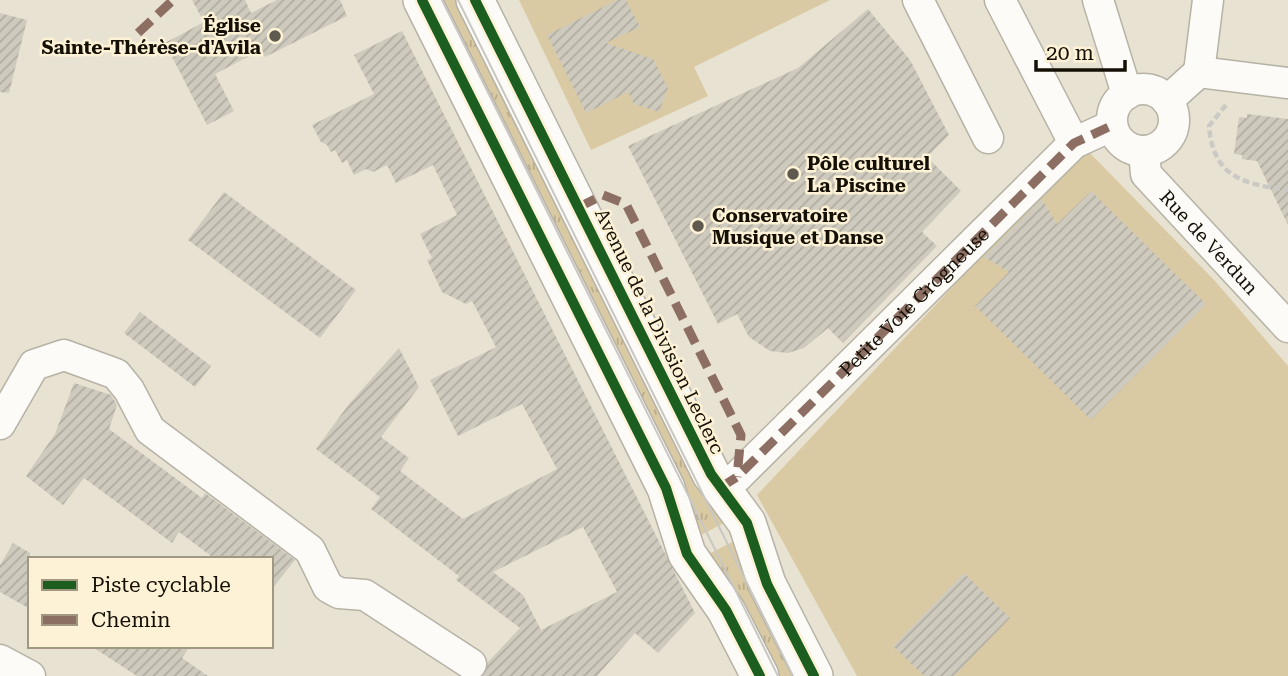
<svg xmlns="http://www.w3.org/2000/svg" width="1288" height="676" font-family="'Roboto Serif',serif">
<defs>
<pattern id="grass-tufts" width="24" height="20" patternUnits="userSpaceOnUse" patternTransform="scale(1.75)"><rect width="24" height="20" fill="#dacaa3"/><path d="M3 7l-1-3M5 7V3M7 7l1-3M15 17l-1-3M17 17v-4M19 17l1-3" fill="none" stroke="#baac8b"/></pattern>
<pattern id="building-hatch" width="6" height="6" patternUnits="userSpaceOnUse" patternTransform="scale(1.75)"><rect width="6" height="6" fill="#cecabd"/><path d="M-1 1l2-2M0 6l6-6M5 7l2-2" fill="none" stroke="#b0aca1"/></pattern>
</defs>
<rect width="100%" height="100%" fill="#e8e2d2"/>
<g fill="url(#grass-tufts)">
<path d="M432,0H466L731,519L692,540Z"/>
<path d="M740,538L803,676H770L701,558Z"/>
</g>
<g fill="#dacaa3">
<path d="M519,0H830L694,67L708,96L591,150Z"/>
<path d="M1084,147L1215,281L1288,366V676H857L757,495Z"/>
</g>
<g fill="url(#building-hatch)" fill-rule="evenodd">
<path d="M192,0H245L251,13L277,0H340L347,16L265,57L261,50L215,74L234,111L207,125L165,43L204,22Z"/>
<path d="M617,0H626L640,27L606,43L653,59L668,88L659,112L634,104L628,92L586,113L547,35Z"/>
<path d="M868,9L910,60L949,135L927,157L961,191L922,232L937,246L843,343L828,328L804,348L788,353L770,351L749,337L737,314L718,324L628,146L798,68Z"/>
<path d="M0,13L27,20L9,93L0,92Z"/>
<path d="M402,31L695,613L658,653L635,633L597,676H483L488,662L520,628L456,580L459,576L371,509L380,497L316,449L349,404L399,348L419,387L381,437L409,458L400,471L463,519L557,469L522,404L458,436L430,380L496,347L472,301L466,304L442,292L427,260L432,258L420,234L457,215L433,165L396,183L387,165L373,172L366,169L354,175L347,160L342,163L335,150L331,152L327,145L321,142L312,125L374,94L354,55ZM583,527L617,592L541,630L523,595L493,572Z"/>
<path d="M1247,114L1288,119V225L1257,161L1242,159V155L1234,154L1239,117L1247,118Z"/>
<path d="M1091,191L1206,304L1091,420L975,306L1009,272L984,257L1042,199L1057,224Z"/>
<path d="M224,192L356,290L320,338L188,240Z"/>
<path d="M140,312L211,366L195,387L124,333Z"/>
<path d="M74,383L111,395L117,405L109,429L202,498L205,493L295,560L271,590V559H215L179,532L172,543L84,478L63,505L26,476L55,434Z"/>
<path d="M13,543L30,553V609L0,592V565Z"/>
<path d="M964,573L1010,618L954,676H924L893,646Z"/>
<path d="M91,646H190L182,658L208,676H137Z"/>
</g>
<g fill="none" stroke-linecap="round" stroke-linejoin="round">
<defs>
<g id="minor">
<path d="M918,0L988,138"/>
<path d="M1000,0L1074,143"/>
<path d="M1098,0L1127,94"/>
<path d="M1199,72L1208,0"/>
<circle cx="1143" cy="120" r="31"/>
<path d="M1167,101L1199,72L1288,83"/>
<path id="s1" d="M1144,151L1146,174L1288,327"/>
<path d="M0,424L34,365L64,355L116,374L129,390L150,430L310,550L328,587L339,593L365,595L471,664"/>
<path id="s2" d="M721,487L737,477L1074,143L1111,126"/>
<path d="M0,660L30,676"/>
</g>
<g id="major">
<path d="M422,0L666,488L687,554L726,610L760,676"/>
<path d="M475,0L711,474L747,523L767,584L814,676"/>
</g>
</defs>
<use href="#minor" stroke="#b6b2a5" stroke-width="33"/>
<use href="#major" stroke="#b6b2a5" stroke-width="40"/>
<path stroke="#cbc9c4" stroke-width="4.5" stroke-dasharray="7 3.5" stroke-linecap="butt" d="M1226,105L1209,126C1213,177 1243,184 1288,190"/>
<use href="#minor" stroke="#fcfbf8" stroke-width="30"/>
<use href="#major" stroke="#fcfbf8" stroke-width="37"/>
<g stroke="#c9c7c2" stroke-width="2">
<path d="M442,0L778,676"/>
<path d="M458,0L793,676"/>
</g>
<g stroke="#8d6e63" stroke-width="9" stroke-dasharray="18 9" stroke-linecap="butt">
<path d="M138,33L173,0"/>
<path d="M579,207L603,195L626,204L741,435L737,477"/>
<path d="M721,487L737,477L1074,143L1111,126"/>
</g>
<defs>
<g id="cycleway">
<path d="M422,0L666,488L687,554L726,610L760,676"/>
<path d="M475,0L711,474L747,523L767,584L814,676"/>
</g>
</defs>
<use href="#cycleway" stroke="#fef2d6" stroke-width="15"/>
<use href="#cycleway" stroke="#1b5e20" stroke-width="10"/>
</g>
<g fill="#5e5a4d" stroke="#fef2d6" stroke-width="2.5">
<circle cx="275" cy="36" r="7"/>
<circle cx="793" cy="174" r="7"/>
<circle cx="698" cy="226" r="7"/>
</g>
<g text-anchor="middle" stroke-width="5" stroke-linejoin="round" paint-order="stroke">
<g font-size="19" font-weight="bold" fill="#141006" stroke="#fef2d6" text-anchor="start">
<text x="261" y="32" text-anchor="end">Église<tspan x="261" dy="22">Sainte-Thérèse-d'Avila</tspan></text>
<text x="807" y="170">Pôle culturel<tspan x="807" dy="22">La Piscine</tspan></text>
<text x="712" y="222">Conservatoire<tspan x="712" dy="22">Musique et Danse</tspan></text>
</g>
<g font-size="19" fill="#141006" stroke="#fef2d6">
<text dy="7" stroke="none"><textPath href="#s1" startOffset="116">Rue de Verdun</textPath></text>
<text dy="7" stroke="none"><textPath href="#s2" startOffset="268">Petite Voie Grogneuse</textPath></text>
<text transform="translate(660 331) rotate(64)" y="7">Avenue de la Division Leclerc</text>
</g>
</g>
<rect x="28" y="557" width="245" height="91" fill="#fef2d6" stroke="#a09883" stroke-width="2"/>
<rect x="42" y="580" width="35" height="10" fill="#1b5e20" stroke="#a09883" stroke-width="2"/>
<text x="91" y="592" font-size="21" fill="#141006">Piste cyclable</text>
<rect x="42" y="615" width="35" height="10" fill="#8d6e63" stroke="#a09883" stroke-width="2"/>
<text x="91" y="627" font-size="21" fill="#141006">Chemin</text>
<path d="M1036 60v10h89v-10" fill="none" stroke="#141006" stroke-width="3.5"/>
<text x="1046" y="60" font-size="21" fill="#141006" stroke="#fef2d6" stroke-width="5" paint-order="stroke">20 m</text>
</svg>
